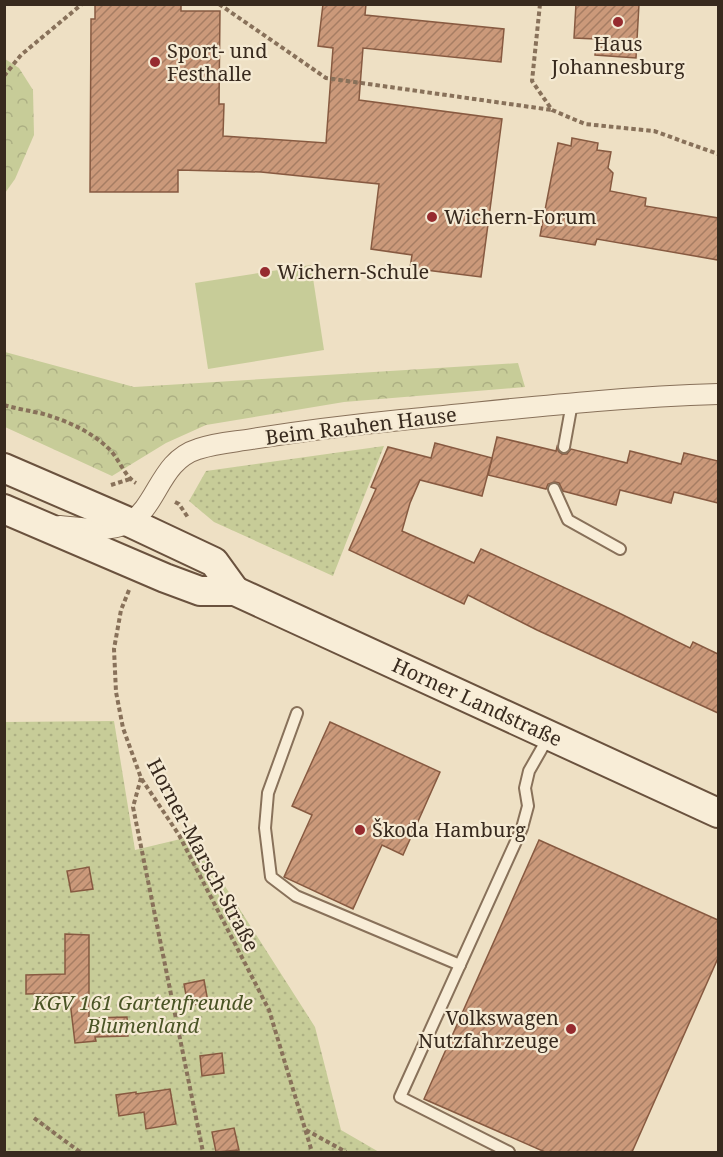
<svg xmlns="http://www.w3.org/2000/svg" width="723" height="1157" font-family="'Noto Serif',serif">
<defs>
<pattern id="grass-dots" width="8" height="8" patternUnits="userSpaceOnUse" patternTransform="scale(1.5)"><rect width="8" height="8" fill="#c7cc98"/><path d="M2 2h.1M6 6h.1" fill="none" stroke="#acaf83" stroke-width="1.8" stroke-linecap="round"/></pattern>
<pattern id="forest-crowns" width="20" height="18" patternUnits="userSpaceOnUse" patternTransform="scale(1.5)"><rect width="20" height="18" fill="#c7cc98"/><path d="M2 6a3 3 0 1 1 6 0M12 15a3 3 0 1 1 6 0" fill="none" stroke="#acaf83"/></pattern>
<pattern id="building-hatch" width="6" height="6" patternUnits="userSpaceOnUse" patternTransform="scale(1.5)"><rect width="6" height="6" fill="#cb997a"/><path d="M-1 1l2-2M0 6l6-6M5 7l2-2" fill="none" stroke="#a67d63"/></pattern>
</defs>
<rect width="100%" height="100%" fill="#eee0c4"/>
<g fill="url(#grass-dots)">
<path d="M384,446L333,576L214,522L189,501L206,471Z"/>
<path d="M114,721L135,850L193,836L315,1027L341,1130L379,1152H5L4,722Z"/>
</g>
<g fill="url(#forest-crowns)">
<path d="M5,59L19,68L33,90L34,135L15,179L5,193Z"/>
<path d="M5,352L134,387L518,363L525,387L344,402L206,425L166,443L112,476L5,427Z"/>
</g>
<path fill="#c7cc98" d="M311,265L324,350L208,369L195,283Z"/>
<g fill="url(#building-hatch)" stroke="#875a41" stroke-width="1.5">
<path d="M95,4L181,5V11H220L219,104H224L223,136L326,143L333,48L318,46L323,4H366L365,15L504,29L501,62L363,48L359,100L502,119L481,277L410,268L412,255L371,249L379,184L261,172L178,170V192H90L91,19H95Z"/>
<path d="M576,4H639L636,58L595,55L596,39L574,38Z"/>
<path d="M572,138L598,143L597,150L611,152L608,168L613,173L610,191L646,198L645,206L718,218V260L597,239L595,245L540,236L558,143L571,146Z"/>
<path d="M497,437L556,451L557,447L559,452L562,454H567L571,449L627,463L630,451L681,464L684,453L718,461V503L674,492L671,503L620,490L616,505L563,491L559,483L555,482L548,484L546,489L488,475Z"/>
<path d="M435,443L492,458L482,496L420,480L410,503L402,531L474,563L481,549L619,613L690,648L693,642L718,654V713L537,630L468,595L464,604L349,550L376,489L371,487L388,447L431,458Z"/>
<path d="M330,722L440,772L403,855L382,845L353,909L284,877L312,815L292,806Z"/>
<path d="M539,840L718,920V958L632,1152H545L424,1099Z"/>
<path d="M89,867L93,889L71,892L67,871Z"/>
<path d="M65,934L89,935V1018L127,1017L128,1036L95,1037L96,1041L75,1043L69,993L26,994V975L65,974Z"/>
<path d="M204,980L208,1002L188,1006L184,984Z"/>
<path d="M222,1053L224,1073L202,1076L200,1056Z"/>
<path d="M170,1089L176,1124L146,1129L144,1112L119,1116L116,1095L136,1092V1094Z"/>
<path d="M234,1128L239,1150L216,1152L212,1132Z"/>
</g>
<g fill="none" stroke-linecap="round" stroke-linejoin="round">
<defs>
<g id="lane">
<path d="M564,447L572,403"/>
<path d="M554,489L568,520L620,549"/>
<path d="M297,713L268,793L265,828L271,877L296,896L460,965"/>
<path d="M509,1152L400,1097L522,828L528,806L525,788L529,771L549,736"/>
</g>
<path id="street" d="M60,526C81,528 108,533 128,523C158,507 159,461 198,449C216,443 234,442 252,439C302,431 351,425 401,420C507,410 612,397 718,394"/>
<g id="secondary">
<path d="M4,468L129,522L214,562L235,591"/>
<path id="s1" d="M4,509L165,578L200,591H235L718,813"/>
</g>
</defs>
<use href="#lane" stroke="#88715a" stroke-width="14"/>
<use href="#street" stroke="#88715a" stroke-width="22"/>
<use href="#secondary" stroke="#6a523e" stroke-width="32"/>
<g stroke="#88715a" stroke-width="4" stroke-dasharray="4.5 3" stroke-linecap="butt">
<path d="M219,4L326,78L552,110"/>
<path d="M540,4L532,81L552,110L585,124L654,131L718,154"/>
<path d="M4,76L21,55L82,4"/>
<path d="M4,405C20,410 35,411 50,416C70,422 92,433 107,447C119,457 123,475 136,483"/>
<path d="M111,485L130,479"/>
<path d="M175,502L179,504L189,519"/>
<path d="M129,590L121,610L114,649L116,692L123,728L141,778L179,835L269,1010L312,1152"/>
<path d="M141,778L133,807L203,1152"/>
<path d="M34,1118L80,1152"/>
<path d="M306,1130L346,1152"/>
</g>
<use href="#lane" stroke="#f8edd7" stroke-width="10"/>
<use href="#street" stroke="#f8edd7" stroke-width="20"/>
<use href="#secondary" stroke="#f8edd7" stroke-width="28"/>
</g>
<g fill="#962b2f" stroke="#f5ead3" stroke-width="2">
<circle cx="618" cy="22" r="6"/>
<circle cx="155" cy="62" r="6"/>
<circle cx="432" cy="217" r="6"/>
<circle cx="265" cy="272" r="6"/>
<circle cx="360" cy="830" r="6"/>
<circle cx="571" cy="1029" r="6"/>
</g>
<g text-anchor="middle" stroke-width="4.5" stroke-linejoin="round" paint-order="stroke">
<g font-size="20" fill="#382a1e" stroke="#f5ead3" text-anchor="start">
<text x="618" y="51" text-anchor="middle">Haus<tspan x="618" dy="23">Johannesburg</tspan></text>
<text x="167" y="58">Sport- und<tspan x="167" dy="23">Festhalle</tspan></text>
<text x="444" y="224">Wichern-Forum</text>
<text x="277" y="279">Wichern-Schule</text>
<text x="372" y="837">Škoda Hamburg</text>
<text x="559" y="1025" text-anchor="end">Volkswagen<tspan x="559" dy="23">Nutzfahrzeuge</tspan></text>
</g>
<g font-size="20" fill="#382a1e" stroke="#f5ead3">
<text transform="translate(361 426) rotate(-7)" y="7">Beim Rauhen Hause</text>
<text dy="7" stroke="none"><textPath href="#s1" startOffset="514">Horner Landstraße</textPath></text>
<text transform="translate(203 855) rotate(62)" y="7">Horner-Marsch-Straße</text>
</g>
<g font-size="20" font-style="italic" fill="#4a5425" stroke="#f5ead3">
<text x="143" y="1010">KGV 161 Gartenfreunde<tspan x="143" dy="23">Blumenland</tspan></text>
</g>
</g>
<rect width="723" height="1157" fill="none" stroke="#382a1e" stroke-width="12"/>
</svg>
